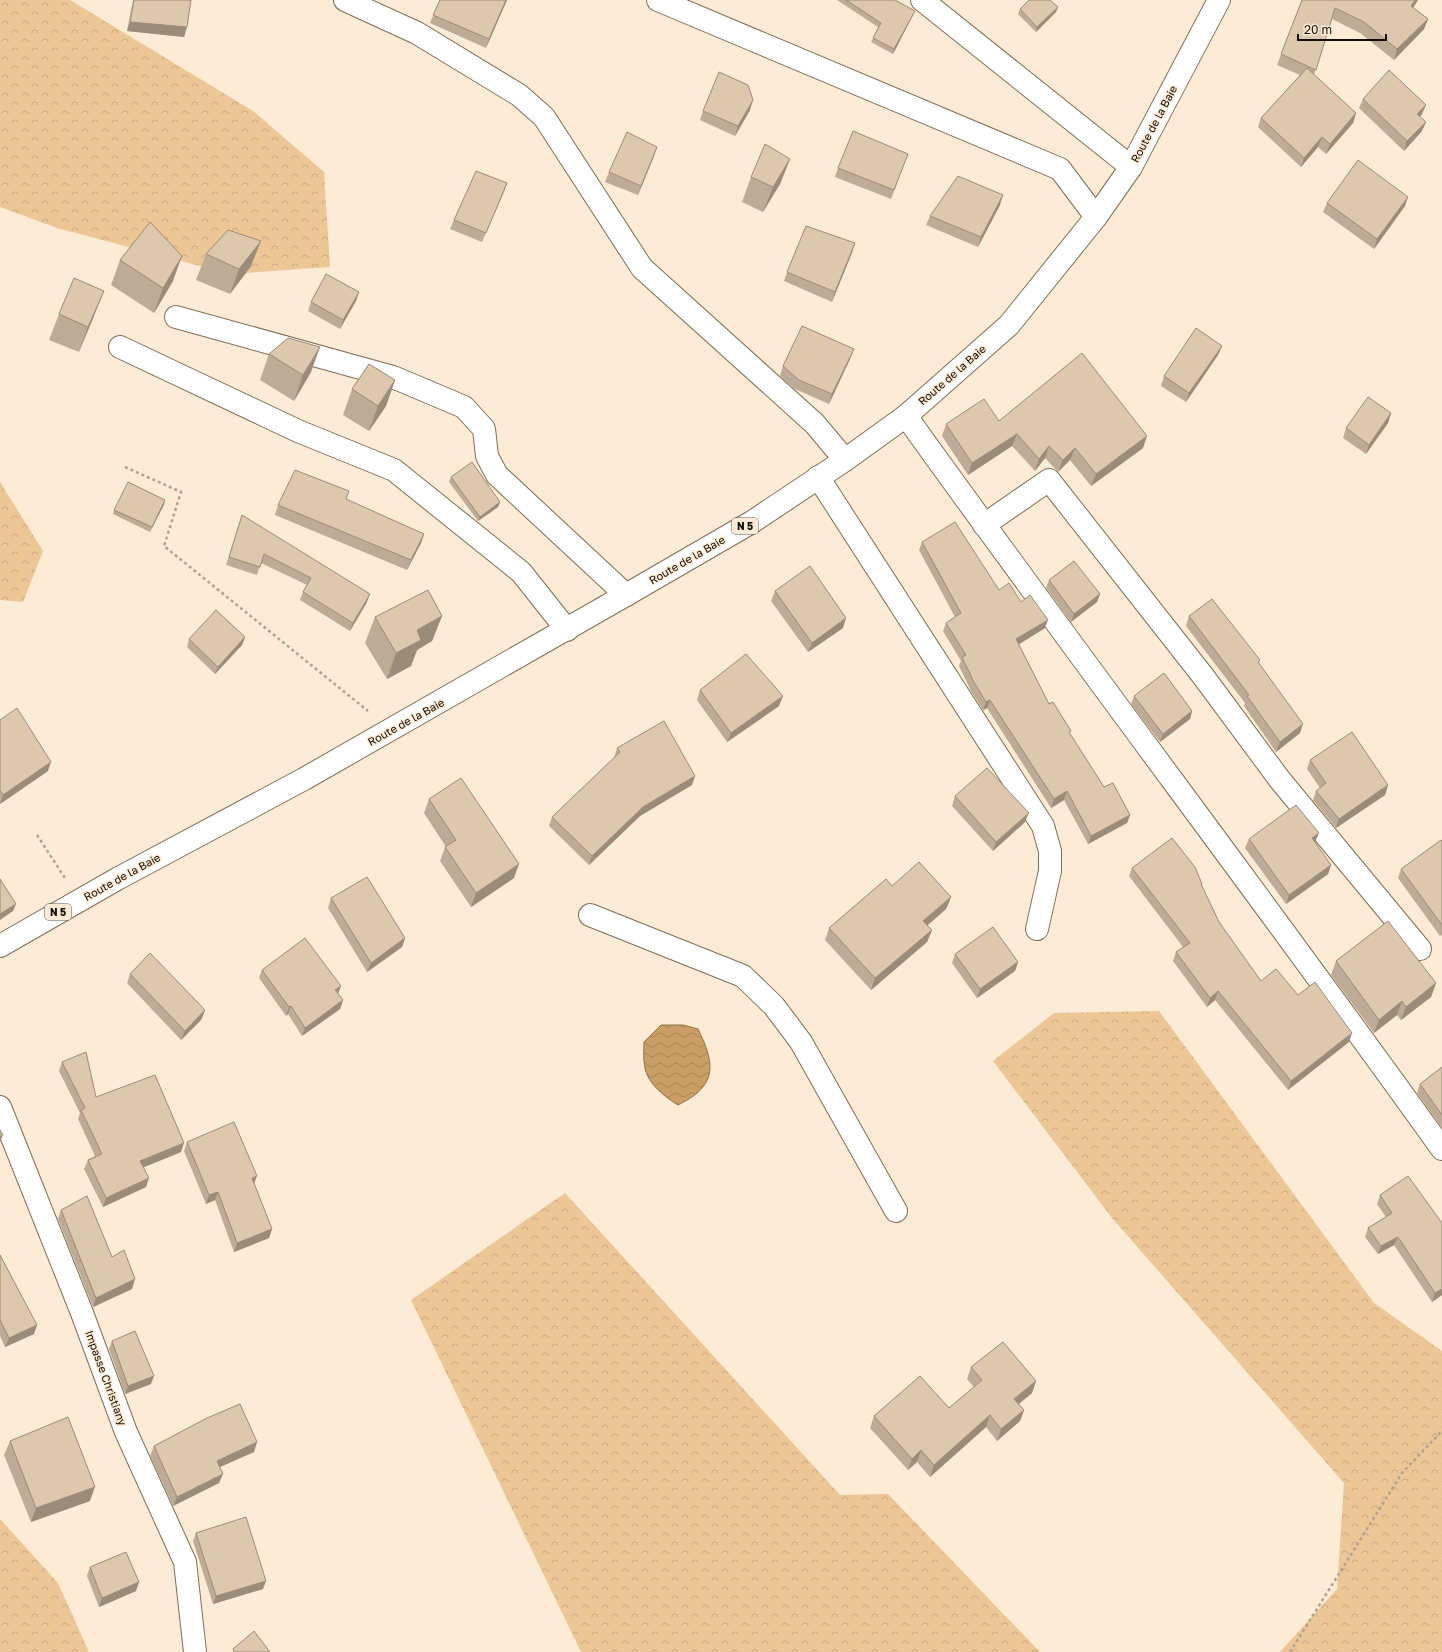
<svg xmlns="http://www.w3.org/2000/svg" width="1442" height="1652" font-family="'Golos Text',sans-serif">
<defs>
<pattern id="forest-crowns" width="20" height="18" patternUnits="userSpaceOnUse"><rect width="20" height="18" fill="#edc696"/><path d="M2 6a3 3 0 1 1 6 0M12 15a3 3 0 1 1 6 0" fill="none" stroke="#caa980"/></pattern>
<pattern id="water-waves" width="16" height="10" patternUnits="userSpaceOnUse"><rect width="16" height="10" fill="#ca9e65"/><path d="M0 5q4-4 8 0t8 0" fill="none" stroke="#ac8756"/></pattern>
</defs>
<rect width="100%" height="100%" fill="#fdebd5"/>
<g fill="url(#forest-crowns)">
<path d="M0,0H70L253,111L324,172L330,267L230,274L57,228L0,207Z"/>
<path d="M0,482L43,551L23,602L0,600Z"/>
<path d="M1159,1011L1374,1303L1442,1351V1652H1280L1337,1589L1344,1483L1112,1218L993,1061L1054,1013Z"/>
<path d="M565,1193L840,1495L888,1494L1040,1652H581L411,1300Z"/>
<path d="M0,1519L58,1583L89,1652H0Z"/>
</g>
<path fill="url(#water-waves)" stroke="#937248" d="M661,1025H683L698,1029C716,1065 717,1086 678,1105C665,1097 648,1084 645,1068C643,1060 644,1050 644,1042Z"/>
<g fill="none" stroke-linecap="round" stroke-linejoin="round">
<defs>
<g id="minor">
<path d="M345,0L417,33L519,95L544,117L642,268L815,424L845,460"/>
<path d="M658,0L1060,169L1096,217"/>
<path d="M922,0L1131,167"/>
<path d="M176,317L393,377L464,407L484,429L487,456L497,475L626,595"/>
<path d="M120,347L298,431L394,470L521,572L567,630"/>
<path d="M906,416C1082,662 1266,903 1442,1149"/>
<path d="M818,477L1043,826L1050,851V871L1037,929"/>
<path d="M984,525L1049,480L1203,676L1280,780L1420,949"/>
<path d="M590,915L743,976L774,1006L801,1042L896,1211"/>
<path d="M0,1107L82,1313L126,1432L185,1562L195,1652"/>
</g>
<path id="major" d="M0,946L117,879L304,779L626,595L752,522L845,460L906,416L1009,325L1096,217L1131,167L1219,0"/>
</defs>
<use href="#minor" stroke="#806d55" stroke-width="24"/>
<use href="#major" stroke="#806d55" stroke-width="24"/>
<g stroke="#b0a291" stroke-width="2.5" stroke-dasharray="3 3" stroke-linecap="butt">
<path d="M125,467L181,492L164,546L368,711"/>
<path d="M37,835L65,878"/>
<path d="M1290,1652L1402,1473L1442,1431"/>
</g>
<use href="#minor" stroke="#fff" stroke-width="22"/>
<use href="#major" stroke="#fff" stroke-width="22"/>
</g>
<g fill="#beab95">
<path d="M133,0H191L184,37L127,31Z"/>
<path d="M440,0H507L486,48L430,23Z"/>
<path d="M838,0H895L913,15L893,54L871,42L873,38L878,27L837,0Z"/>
<path d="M1302,0H1418L1413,8L1428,19L1424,29L1394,60L1360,33L1332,19L1314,75L1356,113L1353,123L1326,154L1318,147L1301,167L1258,127L1261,118L1300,75L1277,65Z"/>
<path d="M1058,7L1056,12L1036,32L1018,14L1020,9Z"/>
<path d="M1363,99L1422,114L1420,117L1422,131L1404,151L1359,108Z"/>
<path d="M750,110L735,136L700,120L703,111Z"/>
<path d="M908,154L891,199L835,177L838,168Z"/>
<path d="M654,156L638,195L605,182L609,172Z"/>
<path d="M790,159L780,184L763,212L742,202L751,177Z"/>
<path d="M507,183L482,242L450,229L454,220Z"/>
<path d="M1327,203L1405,206L1374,249L1323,212Z"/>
<path d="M1000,205L978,247L926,225L930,216Z"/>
<path d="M855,243L832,302L784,281L787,272Z"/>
<path d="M206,254L251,266L230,294L196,280Z"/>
<path d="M120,260L173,281L154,313L111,285Z"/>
<path d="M359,292L356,301L340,329L308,311L311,302Z"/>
<path d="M59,314L94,316L79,352L49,340Z"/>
<path d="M1222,346L1218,355L1186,402L1161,386L1164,376Z"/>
<path d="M269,354L311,372L294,401L260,380Z"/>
<path d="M850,359L829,404L795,389L780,376L783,366Z"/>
<path d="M395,380L386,406L369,431L343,415L352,389Z"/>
<path d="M1391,413L1388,423L1366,454L1343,438L1346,428Z"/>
<path d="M999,421L1143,448L1091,486L1070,460L1058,472L1045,458L1035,471L1012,446L968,475L942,436L946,424Z"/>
<path d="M451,477L500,502L498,507L478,521L449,482Z"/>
<path d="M165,500L150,532L113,514L114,510Z"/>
<path d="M278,505L424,534L421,543L407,570L275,515Z"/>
<path d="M242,515L367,602L350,631L300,600L303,592L307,585L261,563L257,575L226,565Z"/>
<path d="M922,542L999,590L1021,602L1045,628L1018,644L1049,704L1070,734L1104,787L1130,815L1127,823L1088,844L1064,800L1051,808L987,708L983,710L971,691L959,666L961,661L943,631L946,623L955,617L919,550Z"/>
<path d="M1049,580L1100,594L1097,602L1071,622L1046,588Z"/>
<path d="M775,591L843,628L808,652L771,601Z"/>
<path d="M442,616L432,641L417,650L411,666L387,679L365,643L375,617Z"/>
<path d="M1189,616L1260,660L1259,663L1300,733L1276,752L1244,706L1245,703L1186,626Z"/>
<path d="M245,637L242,645L215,674L187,647L189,639Z"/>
<path d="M700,690L779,706L727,742L697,700Z"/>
<path d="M1134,696L1192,711L1190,719L1160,742L1131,704Z"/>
<path d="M0,720L48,771L0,804Z"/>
<path d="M617,748L692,785L640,816L589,865L549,826L552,817L614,758Z"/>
<path d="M1310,760L1388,785L1385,795L1336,828L1313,800L1316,791L1320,788L1307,769Z"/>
<path d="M955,796L1025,822L993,851L952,806Z"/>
<path d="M429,799L514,878L471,907L440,861L445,847H446L424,813Z"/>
<path d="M1249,839L1331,865L1328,874L1286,904L1245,848Z"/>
<path d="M1442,841V935L1440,936L1398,878L1401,869Z"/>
<path d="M1132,868L1201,886L1219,922L1261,981L1298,995L1349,1042L1288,1090L1215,1000L1207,1007L1173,961L1176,952L1183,947L1129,876Z"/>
<path d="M892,886L951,897L946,909L927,925L932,930L927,942L871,990L825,940L829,928Z"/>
<path d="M331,898L405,938L402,947L367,972L328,908Z"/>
<path d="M955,954L1018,962L1015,971L977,998L952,963Z"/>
<path d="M1336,961L1436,983L1431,997L1401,1020L1397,1015L1374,1033L1331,975Z"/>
<path d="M262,970L338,994L343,1000L340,1009L302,1036L288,1014L286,1016L259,978Z"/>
<path d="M130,974L205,1010L201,1020L181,1040L127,983Z"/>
<path d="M62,1062L96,1097L181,1152L144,1167L146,1187L103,1207L84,1169L88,1160L95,1156L78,1119L80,1113L59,1071Z"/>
<path d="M1442,1067V1128L1417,1093L1420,1084Z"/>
<path d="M187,1142L254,1184L272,1229L269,1238L234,1252L215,1200L206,1204L184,1151Z"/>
<path d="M1380,1195L1442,1223V1295L1432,1302L1394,1245L1378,1254L1365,1237L1368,1228L1386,1217L1377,1204Z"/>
<path d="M61,1210L112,1257L132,1289L93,1307L58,1219Z"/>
<path d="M0,1255L34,1334L5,1347L0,1336Z"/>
<path d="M112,1341L151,1384L125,1394L109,1349Z"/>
<path d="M971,1367L1036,1381L1032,1393L1019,1404L1024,1410L1020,1421L997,1441L986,1427L930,1477L917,1462L908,1470L870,1428L874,1416L949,1408L974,1387L967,1379Z"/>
<path d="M10,1441L90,1501L31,1522L4,1455Z"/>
<path d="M154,1446L254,1452L220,1467L219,1483L173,1506L150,1456Z"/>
<path d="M196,1533L263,1589L213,1604L193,1541Z"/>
<path d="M90,1567L136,1591L99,1607L87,1576Z"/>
</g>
<g fill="#9b8b79">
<path d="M506,0H507L486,48L489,39Z"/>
<path d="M1415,0H1418L1407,17L1411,6Z"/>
<path d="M1058,7L1056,12L1036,32L1037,27Z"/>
<path d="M915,11L913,15L893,54L894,49Z"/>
<path d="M1428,19L1424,29L1394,60L1397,49Z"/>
<path d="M130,22L187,27L184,37L127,31Z"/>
<path d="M753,100L750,110L735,136L738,126Z"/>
<path d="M1426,105L1422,114L1414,123L1417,114Z"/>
<path d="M1356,113L1353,123L1326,154L1330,144Z"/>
<path d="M1426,122L1422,131L1404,151L1407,141Z"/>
<path d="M1322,137L1318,147L1301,167L1304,158Z"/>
<path d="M657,147L654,156L638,195L641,186Z"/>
<path d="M790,159L780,184L763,212L773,187Z"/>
<path d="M507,183L504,192L482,242L486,233Z"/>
<path d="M1003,195L1000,205L978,247L981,237Z"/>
<path d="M1408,197L1405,206L1374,249L1377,239Z"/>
<path d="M261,241L251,266L230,294L239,269Z"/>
<path d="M855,243L852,253L832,302L835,292Z"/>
<path d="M182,256L173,281L154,313L163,288Z"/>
<path d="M104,291L94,316L79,352L88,327Z"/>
<path d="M359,292L356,301L340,329L343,320Z"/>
<path d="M1222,346L1218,355L1186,402L1189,393Z"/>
<path d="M320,347L311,372L294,401L303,375Z"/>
<path d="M854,349L850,359L829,404L832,394Z"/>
<path d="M395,380L386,406L369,431L378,406Z"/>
<path d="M1391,413L1388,423L1366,454L1369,445Z"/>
<path d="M1017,434L1012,446L968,475L972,463Z"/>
<path d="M1147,436L1143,448L1091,486L1096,474Z"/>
<path d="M1049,446L1045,458L1035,471L1039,459Z"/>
<path d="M1075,448L1070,460L1058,472L1063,460Z"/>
<path d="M165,500L164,505L150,532L152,527Z"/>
<path d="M500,502L498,507L478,521L480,517Z"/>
<path d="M424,534L421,543L407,570L411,560Z"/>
<path d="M370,594L367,602L350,631L353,623Z"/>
<path d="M1100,594L1097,602L1071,622L1074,614Z"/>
<path d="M442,616L432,641L417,650L411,666L387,679L396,653L417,630Z"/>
<path d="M846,618L843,628L808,652L812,643Z"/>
<path d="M1048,620L1045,628L1013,648L1016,639Z"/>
<path d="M245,637L242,645L215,674L218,667Z"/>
<path d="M783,696L779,706L727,742L731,733Z"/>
<path d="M990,700L987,708L983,710L986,702Z"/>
<path d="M1192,711L1190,719L1160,742L1163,734Z"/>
<path d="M1303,724L1300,733L1276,752L1280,742Z"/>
<path d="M51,762L48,771L0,804L3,795Z"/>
<path d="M695,776L692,785L640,816L589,865L592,856L643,807Z"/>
<path d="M1388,785L1385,795L1336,828L1339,819Z"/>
<path d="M1067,791L1064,800L1051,808L1054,799Z"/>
<path d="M1029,813L1025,822L993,851L996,842Z"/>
<path d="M1130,815L1127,823L1088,844L1091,836Z"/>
<path d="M1319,833L1315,842L1312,838Z"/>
<path d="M519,864L514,878L471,907L476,893Z"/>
<path d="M1331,865L1328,874L1286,904L1289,895Z"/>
<path d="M951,897L946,909L919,933L923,921Z"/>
<path d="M16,904L13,911L0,920V914Z"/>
<path d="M932,930L927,942L871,990L875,978Z"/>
<path d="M405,938L402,947L367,972L371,963Z"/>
<path d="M1018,962L1015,971L977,998L980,989Z"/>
<path d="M1436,983L1431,997L1401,1020L1406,1007Z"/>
<path d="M341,986L338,994L335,990Z"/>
<path d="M1218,991L1215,1000L1207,1007L1210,998Z"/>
<path d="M343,1000L340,1009L302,1036L305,1028Z"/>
<path d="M1402,1001L1397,1015L1374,1033L1379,1020Z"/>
<path d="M291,1006L288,1014L286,1016L289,1007Z"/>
<path d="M205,1010L201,1020L181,1040L185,1031Z"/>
<path d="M1352,1033L1349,1042L1288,1090L1291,1081Z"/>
<path d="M3,1135L0,1142V1137Z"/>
<path d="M184,1143L181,1152L137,1170L140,1161Z"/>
<path d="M257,1176L254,1184L252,1178Z"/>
<path d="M149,1178L146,1187L103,1207L106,1198Z"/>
<path d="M218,1192L215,1200L206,1204L209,1195Z"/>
<path d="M272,1229L269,1238L234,1252L237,1243Z"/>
<path d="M1398,1237L1394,1245L1378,1254L1381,1246Z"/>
<path d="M135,1279L132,1289L93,1307L96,1298Z"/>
<path d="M1442,1289V1295L1432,1302L1435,1293Z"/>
<path d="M37,1325L34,1334L5,1347L9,1338Z"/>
<path d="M154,1376L151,1384L125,1394L128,1386Z"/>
<path d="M1036,1381L1032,1393L1010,1411L1014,1399Z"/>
<path d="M1024,1410L1020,1421L997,1441L1001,1429Z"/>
<path d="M990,1415L986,1427L930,1477L934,1465Z"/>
<path d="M257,1442L254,1452L213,1470L217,1461Z"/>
<path d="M921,1450L917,1462L908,1470L912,1459Z"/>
<path d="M223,1474L219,1483L173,1506L177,1497Z"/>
<path d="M95,1487L90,1501L31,1522L36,1508Z"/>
<path d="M266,1581L263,1589L213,1604L216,1596Z"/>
<path d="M139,1582L136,1591L99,1607L102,1598Z"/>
</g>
<g fill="#ddc7ad" stroke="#9b8b79">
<path d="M134,0H191L187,27L130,22Z"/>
<path d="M440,0H506L489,39L433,15Z"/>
<path d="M846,0H895L915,11L894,49L873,38L881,23Z"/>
<path d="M1029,0H1050L1058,7L1037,27L1020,9Z"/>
<path d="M1302,0H1415L1411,6L1428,19L1397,49L1364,22L1335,8L1316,70L1281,54Z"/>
<path d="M1307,68L1356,113L1330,144L1322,137L1304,158L1261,118Z"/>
<path d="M1389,70L1426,105L1417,114L1426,122L1407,141L1363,99Z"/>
<path d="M719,72L748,85L753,100L738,126L703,111Z"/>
<path d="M853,131L908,154L894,190L838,168Z"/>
<path d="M627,132L657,147L641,186L609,172Z"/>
<path d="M765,144L790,159L773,187L751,177Z"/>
<path d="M1358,160L1408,197L1377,239L1327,203Z"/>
<path d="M476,171L507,183L486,233L454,220Z"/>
<path d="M958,176L1003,195L981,237L930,216Z"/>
<path d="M150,222L182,256L163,288L120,260Z"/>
<path d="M806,226L855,243L835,292L787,272Z"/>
<path d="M228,230L261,241L239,269L206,254Z"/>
<path d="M326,274L359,292L343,320L311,302Z"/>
<path d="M74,278L104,291L88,327L59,314Z"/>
<path d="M802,326L854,349L832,394L799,380L783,366Z"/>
<path d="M1196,328L1222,346L1189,393L1164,376Z"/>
<path d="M288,338L320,347L303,375L269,354Z"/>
<path d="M1082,353L1147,436L1096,474L1075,448L1063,460L1049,446L1039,459L1017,434L972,463L946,424L984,399L999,421Z"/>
<path d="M369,364L395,380L378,406L352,389Z"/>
<path d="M1368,397L1391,413L1369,445L1346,428Z"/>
<path d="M472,462L500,502L480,517L451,477Z"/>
<path d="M295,470L349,491L346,499L424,534L411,560L278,505Z"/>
<path d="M128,482L165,500L152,527L114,510Z"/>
<path d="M242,515L370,594L353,623L303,592L311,578L264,554L260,567L229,557Z"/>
<path d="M955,522L999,590L1009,583L1021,602L1030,595L1048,620L1016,639L1049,704L1053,702L1071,731L1069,732L1104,787L1113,783L1130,815L1091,836L1067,791L1054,799L990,700L986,702L974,682L962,657L966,655L946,623L961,613L922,542Z"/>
<path d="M1074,561L1100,594L1074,614L1049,580Z"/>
<path d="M810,566L846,618L812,643L775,591Z"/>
<path d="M428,590L442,616L417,630L421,640L396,653L375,617Z"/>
<path d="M1212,599L1260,660L1258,662L1303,724L1280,742L1247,696L1249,695L1189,616Z"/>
<path d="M216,610L245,637L218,667L189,639Z"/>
<path d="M746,654L783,696L731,733L700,690Z"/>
<path d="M1164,673L1192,711L1163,734L1134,696Z"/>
<path d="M17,708L51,762L3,795L0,790V720Z"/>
<path d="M664,721L695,776L643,807L592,856L552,817L620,752L617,748Z"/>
<path d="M1352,732L1388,785L1339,819L1316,791L1326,783L1310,760Z"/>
<path d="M987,768L1029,813L996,842L955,796Z"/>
<path d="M461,778L519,864L476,893L445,847L456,840L429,799Z"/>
<path d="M1296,805L1319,833L1312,838L1331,865L1289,895L1249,839Z"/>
<path d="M1172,838L1195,867L1202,884H1201L1219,922L1261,981L1276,969L1298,995L1315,982L1352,1033L1291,1081L1218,991L1210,998L1176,952L1190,943L1132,868Z"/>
<path d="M1441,840L1442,841V925L1401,869Z"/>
<path d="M919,862L951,897L923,921L932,930L875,978L829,928L886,879L892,886Z"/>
<path d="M367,877L405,938L371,963L331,898Z"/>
<path d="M0,879L16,904L0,914Z"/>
<path d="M1388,921L1436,983L1406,1007L1402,1001L1379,1020L1336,961Z"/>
<path d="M993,927L1018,962L980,989L955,954Z"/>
<path d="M305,938L341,986L335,990L343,1000L305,1028L291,1006L289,1007L262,970Z"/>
<path d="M150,953L205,1010L185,1031L130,974Z"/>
<path d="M86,1052L96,1097L155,1075L184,1143L140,1161L149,1178L106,1198L88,1160L102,1154L81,1110L85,1108L62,1062Z"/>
<path d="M1442,1067V1115L1420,1084Z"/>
<path d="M234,1122L257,1176L252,1178L272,1229L237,1243L218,1192L209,1195L187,1142Z"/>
<path d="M0,1130L3,1135L0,1137Z"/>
<path d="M1408,1176L1442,1223V1289L1435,1293L1398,1237L1381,1246L1368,1228L1392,1213L1380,1195Z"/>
<path d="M87,1196L112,1257L124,1250L135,1279L96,1298L61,1210Z"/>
<path d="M0,1255L37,1325L9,1338L0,1320Z"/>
<path d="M135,1331L154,1376L128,1386L112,1341Z"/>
<path d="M1003,1342L1036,1381L1014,1399L1024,1410L1001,1429L990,1415L934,1465L921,1450L912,1459L874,1416L920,1376L949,1408L982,1380L971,1367Z"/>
<path d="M240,1404L257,1442L217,1461L223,1474L177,1497L154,1446L207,1418Z"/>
<path d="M68,1417L95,1487L36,1508L10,1441Z"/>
<path d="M246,1517L266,1581L216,1596L196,1533Z"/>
<path d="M126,1552L139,1582L102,1598L90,1567Z"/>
<path d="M254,1631L270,1652H234L233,1649Z"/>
</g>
<g text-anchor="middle" stroke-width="3" stroke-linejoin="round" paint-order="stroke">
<g fill="#fdebd5" stroke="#584e43" stroke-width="1">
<rect x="732" y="518" width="26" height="16" rx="3"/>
<rect x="45" y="904" width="26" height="16" rx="3"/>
</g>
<g font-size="10" font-weight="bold" fill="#120b04">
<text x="745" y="530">N 5</text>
<text x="58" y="916">N 5</text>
</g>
<g font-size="11" fill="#120b04" stroke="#fdebd5">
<text transform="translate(1154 124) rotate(-62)" y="4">Route de la Baie</text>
<text transform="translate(952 375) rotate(-41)" y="4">Route de la Baie</text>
<text transform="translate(687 560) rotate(-30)" y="4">Route de la Baie</text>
<text transform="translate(406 722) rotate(-29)" y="4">Route de la Baie</text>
<text transform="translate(122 877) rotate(-29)" y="4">Route de la Baie</text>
<text transform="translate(106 1378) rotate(70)" y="4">Impasse Christiany</text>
</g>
</g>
<path d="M1298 34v6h88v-6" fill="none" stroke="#120b04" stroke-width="2"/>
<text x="1304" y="34" font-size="12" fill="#120b04" stroke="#fdebd5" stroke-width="3" paint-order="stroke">20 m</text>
</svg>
